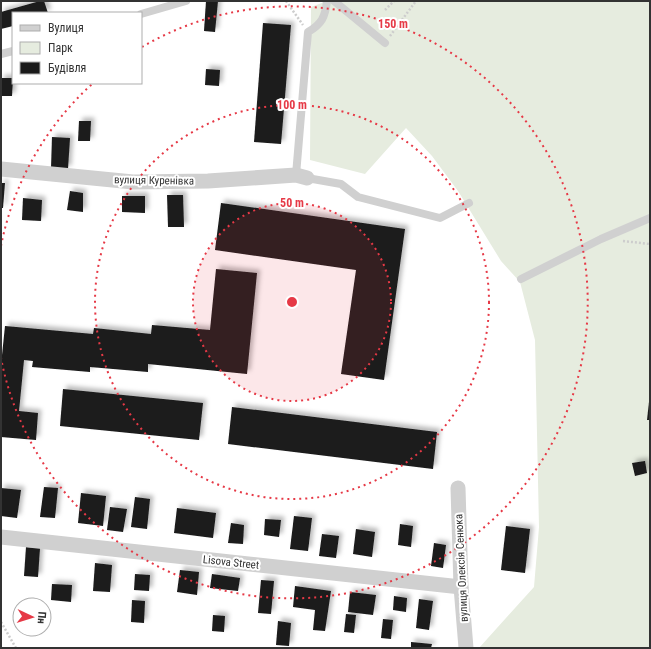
<svg xmlns="http://www.w3.org/2000/svg" width="651" height="649" font-family="'Roboto Condensed',sans-serif">
<defs>
<filter id="shadow"><feDropShadow dx="3.5" dy="-3.5" stdDeviation="2" flood-color="#0004"/></filter>
</defs>
<rect width="100%" height="100%" fill="#fff"/>
<path fill="#e6ecdf" d="M327,1H650V648H479L534,587L539,527L535,340L520,282L501,261L458,191L432,156L406,128L365,174L310,160L311,7Z"/>
<g fill="#1a1a1a" filter="url(#shadow)">
<path d="M40,1H44L48,13H13V26L1,29V12Z"/>
<path d="M206,1H218L215,32L204,31Z"/>
<path d="M263,23L291,25L281,144L254,142Z"/>
<path d="M206,69L220,70L219,86L205,85Z"/>
<path d="M1,78H13L12,96H1Z"/>
<path d="M79,121H91L90,141H78Z"/>
<path d="M52,137L70,138L68,169L51,168Z"/>
<path d="M1,183H5L3,208H1Z"/>
<path d="M70,191L83,193V212L67,210Z"/>
<path d="M167,195H183L184,227H168Z"/>
<path d="M122,196H145V213L122,212Z"/>
<path d="M23,198L42,200L41,221L22,220Z"/>
<path d="M221,203L405,229L384,380L341,374L356,270L215,250Z"/>
<path d="M216,269L257,273L247,374L148,364V372L90,367V372L32,367L33,361L24,360L19,411L38,413L36,440L1,437V365L5,326L93,334L94,328L151,334L152,325L210,330Z"/>
<path d="M63,389L203,403L199,440L60,426Z"/>
<path d="M649,402L650,420H647Z"/>
<path d="M232,407L437,432L433,469L228,444Z"/>
<path d="M645,461L647,473L635,476L632,463Z"/>
<path d="M44,487L58,488L55,518L40,517Z"/>
<path d="M1,488L21,490L17,518L1,516Z"/>
<path d="M81,493L106,496L103,526L78,523Z"/>
<path d="M135,497L150,499L147,529L131,527Z"/>
<path d="M110,507L127,509L123,532L107,530Z"/>
<path d="M177,508L216,513L213,538L174,533Z"/>
<path d="M294,516L312,518L308,551L290,549Z"/>
<path d="M265,519L281,520L279,537L264,535Z"/>
<path d="M231,523L244,525L243,544L228,543Z"/>
<path d="M400,524L413,526L411,547L398,545Z"/>
<path d="M506,526L530,529L525,573L501,570Z"/>
<path d="M356,529L375,532L372,557L353,554Z"/>
<path d="M322,534L339,536L336,558L319,556Z"/>
<path d="M434,543L446,545L443,568L431,566Z"/>
<path d="M26,547L40,548L38,577L24,576Z"/>
<path d="M95,563L112,565L110,592L93,591Z"/>
<path d="M180,570L199,572L197,595L177,592Z"/>
<path d="M135,574L150,575L149,591L134,590Z"/>
<path d="M212,574L240,578L238,591L210,588Z"/>
<path d="M261,580L274,581L271,614L258,613Z"/>
<path d="M52,584L72,585L71,602L51,600Z"/>
<path d="M295,586L331,591L325,631L313,630L315,610L293,607Z"/>
<path d="M350,592L376,595L373,615L348,612Z"/>
<path d="M394,596L407,598L406,612L393,610Z"/>
<path d="M419,599L433,601L429,630L416,628Z"/>
<path d="M132,600L145,601L144,623L131,622Z"/>
<path d="M346,614L356,615L354,633L344,632Z"/>
<path d="M213,615L225,616L224,632L212,631Z"/>
<path d="M383,619L393,620L391,639L381,638Z"/>
<path d="M278,621L291,623L289,646L276,645Z"/>
<path d="M411,642L432,644L431,648H411Z"/>
</g>
<g fill="none" stroke-linecap="round" stroke-linejoin="round">
<g stroke="#cdcdcd" stroke-width="2.5" stroke-dasharray="2 2" stroke-linecap="butt">
<path d="M286,1L303,25"/>
<path d="M385,10L394,1"/>
<path d="M390,36L416,1"/>
<path d="M623,241L650,244"/>
<path d="M1,622L16,648"/>
</g>
<g stroke="#d0d0d0" stroke-width="8">
<path d="M334,1L385,43"/>
<path d="M141,14L186,1"/>
<path d="M1,54L13,51"/>
<path d="M296,175L308,32C322,24 325,17 327,1"/>
<path d="M307,178L341,184L358,197L440,218L469,203"/>
<path d="M521,279L601,239L650,218"/>
</g>
<g stroke="#d0d0d0" stroke-width="15">
<path d="M1,169L133,182L208,181L296,175L307,178"/>
<path d="M458,488L461,587L466,648"/>
<path d="M1,537L461,587"/>
</g>
</g>
<circle cx="292" cy="302" r="99" fill="#e63946" fill-opacity=".12"/>
<g fill="none" stroke="#e63946" stroke-width="2" stroke-dasharray="2 4">
<circle cx="292" cy="302" r="99"/>
<circle cx="292" cy="302" r="197"/>
<path d="M1 246A296 296 0 0 1 92 84M142 47A296 296 0 1 1 1 358"/>
</g>
<g text-anchor="middle" stroke-width="4" stroke-linejoin="round" paint-order="stroke">
<g font-size="11" fill="#333" stroke="#fff">
<text transform="translate(154 180) rotate(1)" y="4">вулиця Куренівка</text>
<text transform="translate(231 562) rotate(6)" y="4">Lisova Street</text>
<text transform="translate(461 568) rotate(-93)" y="4">вулиця Олексія Сенюка</text>
</g>
</g>
<circle cx="292" cy="302" r="6" fill="#e63946" stroke="#fff" stroke-width="2"/>
<g font-size="12" text-anchor="middle" font-weight="bold" fill="#e63946" stroke="#fff" stroke-width="4" stroke-linejoin="round" paint-order="stroke">
<text x="393" y="28">150 m</text>
<text x="292" y="109">100 m</text>
<text x="292" y="207">50 m</text>
</g>
<rect width="651" height="649" fill="none" stroke="#333333" stroke-width="4"/>
<rect x="12" y="12" width="130" height="72" fill="#ffffff" stroke="#adadad"/>
<rect x="20" y="25" width="20" height="6" fill="#d0d0d0" stroke="#adadad"/>
<text x="48" y="32" font-size="12" fill="#333333">Вулиця</text>
<rect x="20" y="42" width="20" height="12" fill="#e6ecdf" stroke="#adadad"/>
<text x="48" y="52" font-size="12" fill="#333333">Парк</text>
<rect x="20" y="62" width="20" height="12" fill="#1a1a1a" stroke="#adadad"/>
<text x="48" y="72" font-size="12" fill="#333333">Будівля</text>
<g transform="translate(32 617) rotate(94)"><circle r="19" fill="#ffffff" stroke="#adadad"/>
<path d="M0-3L7 15L0 10L-7 15Z" fill="#e63946"/>
<text y="-6" font-size="11" font-weight="bold" text-anchor="middle" fill="#333333">Пн</text>
</g>
</svg>
